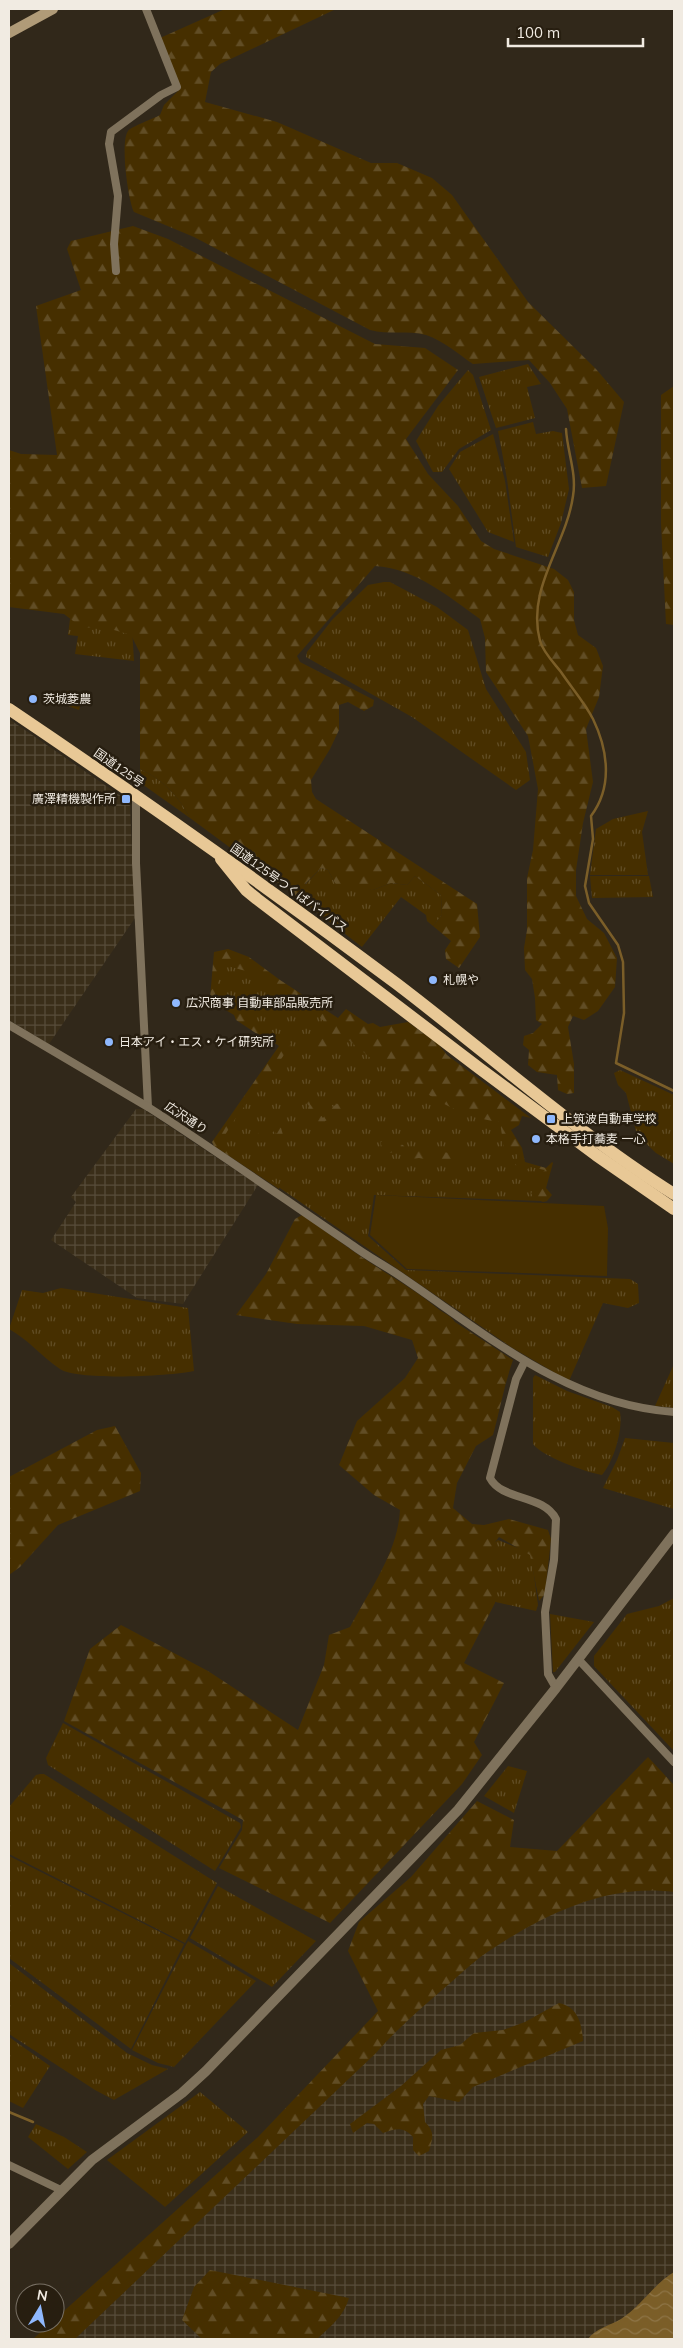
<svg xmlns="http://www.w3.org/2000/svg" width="683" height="2348" font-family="Mulish,'Noto Sans JP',sans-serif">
<defs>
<pattern id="industrial-grid" width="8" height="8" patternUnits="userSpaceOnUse" patternTransform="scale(1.25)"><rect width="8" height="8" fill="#3a2e19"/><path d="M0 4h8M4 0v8" fill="none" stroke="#574c3a"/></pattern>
<pattern id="grass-tufts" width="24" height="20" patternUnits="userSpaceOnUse" patternTransform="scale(1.25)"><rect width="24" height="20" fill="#462f00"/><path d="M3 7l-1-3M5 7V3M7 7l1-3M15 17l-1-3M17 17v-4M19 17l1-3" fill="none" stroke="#614d25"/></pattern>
<pattern id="forest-firs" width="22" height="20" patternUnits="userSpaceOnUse" patternTransform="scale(1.25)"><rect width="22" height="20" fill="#462f00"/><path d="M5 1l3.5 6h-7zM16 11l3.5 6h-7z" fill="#614d25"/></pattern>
<pattern id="water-waves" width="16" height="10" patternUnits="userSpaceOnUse" patternTransform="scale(1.25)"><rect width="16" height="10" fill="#7b5e28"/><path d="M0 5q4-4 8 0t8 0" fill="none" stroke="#8e7547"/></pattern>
</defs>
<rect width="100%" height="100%" fill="#31281a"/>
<g fill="url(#industrial-grid)">
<path d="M9,719L128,801L130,806L135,918L49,1044L9,1020Z"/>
<path d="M136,1109H143L258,1185L183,1304L137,1298L51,1240L76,1202L71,1197Z"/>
<path d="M659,1781L674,1797V2339H55Z"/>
</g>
<g fill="url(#grass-tufts)">
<path d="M528,364L541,384L527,387L535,418L496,428L479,377Z"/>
<path d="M468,370L473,375L491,430L459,449L442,472H433L416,441L438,406Z"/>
<path d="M533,422L536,434L553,431L562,433L569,489L561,523L548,557L516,547L507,479L498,431Z"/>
<path d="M493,434L505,481L514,542L488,532L449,469L460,452Z"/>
<path d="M384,582H390L437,607L468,630L486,689L526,752L530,780L516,790L412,717L306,657L307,652L332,620L368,585Z"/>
<path d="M70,619L132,628L134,661L75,654L78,636L68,635Z"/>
<path d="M66,691L83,696L79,710L62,704Z"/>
<path d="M140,769C163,780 178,795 190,818L142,784Z"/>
<path d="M648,811L642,832L648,875H590L596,829L613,819Z"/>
<path d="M321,868L328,870L335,883L373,890L391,883L407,885L415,876L441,895L442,915L433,926L427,921L426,915L401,897L362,947L308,905L315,897L305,885Z"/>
<path d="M590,876H649L653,897L592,898Z"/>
<path d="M218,957L257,968L507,1124L521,1153L519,1162L549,1169L542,1201L374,1195L368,1236L406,1270L630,1279L638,1284L639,1303L628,1308L603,1303L569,1381L511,1347L220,1147V1138L285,1044L213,998Z"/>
<path d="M620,1070L674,1095V1164L656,1153L637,1135L626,1093L618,1085L614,1073Z"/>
<path d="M61,1288L188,1308L194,1371C172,1376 78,1381 60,1369C42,1357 29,1340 9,1329L22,1290L43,1293Z"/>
<path d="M674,1364V1408L655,1406Z"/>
<path d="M535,1375L567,1391L612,1407L620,1412C623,1430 614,1461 602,1475C585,1472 543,1457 533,1444V1378Z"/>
<path d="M625,1438L674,1443V1509L603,1488L617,1460Z"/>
<path d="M498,1540L531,1553L538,1605L536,1611L491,1601V1545Z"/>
<path d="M674,1598V1751L594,1666V1656L627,1614L659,1606Z"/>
<path d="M550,1614L594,1622L555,1672H553Z"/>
<path d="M63,1723L240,1823L241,1827L215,1871L48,1765L46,1758Z"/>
<path d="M508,1766L527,1771L514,1813L484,1796Z"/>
<path d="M40,1774H44L217,1883L185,1943L9,1854V1807L36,1775Z"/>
<path d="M9,1856L184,1944L131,2049L9,1958Z"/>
<path d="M218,1886L316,1941L272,1987L190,1938Z"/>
<path d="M188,1941L256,1981L174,2067L158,2063L132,2050Z"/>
<path d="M9,1963L127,2053L152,2065L168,2069L114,2100L95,2090L9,2034Z"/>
<path d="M9,2037L50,2066L23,2108L9,2101Z"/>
<path d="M200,2092L248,2132L165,2207L107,2160Z"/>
<path d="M36,2124L64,2137L87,2152L68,2169L28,2137Z"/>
</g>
<g fill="url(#forest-firs)">
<path d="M225,9H336L220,64L211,72L205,102L277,122L371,163H397L432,178L452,195L528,302L596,369L624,402L606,486L582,488L567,409L550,383L529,360L473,364C458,354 444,341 426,335C408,330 388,335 370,330L194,237L134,212C128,200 120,142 128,131C132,126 153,119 160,115L164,105L180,89L160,38Z"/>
<path d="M133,226L168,239L375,344L425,348L458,370L406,439L428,474L458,506L481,541L494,549L554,569L568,580L574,592V620L578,635L596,648L603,666L599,697L586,729L593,782L583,823L576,870V896L587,919L604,933L617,958L615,987L598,1011L584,1020L573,1016L568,1027L574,1064V1093L567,1094L558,1090L557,1075L537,1072L528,1065L529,1050L523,1045L524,1036L533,1033L542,1024L536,1020L535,998L532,979L525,970L524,948L527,930V878L533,850L538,789L528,736L486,672L485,638L480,619C449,597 415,568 375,566L297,656L300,662L374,700L373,706L364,711L348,702L339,705V730L330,749L311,780L312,792L316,799L477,904L480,937L459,968L446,959L445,950L451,941L433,926L442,915L441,895L415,876L407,885L391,883L373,890L343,888L335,883L328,870L321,868L305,884L312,889L315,897L308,905L190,818C178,795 163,780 140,769V653L131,635L114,630L81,627L64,614L9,607V450L21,454L57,455L36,306L81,290L67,249L71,241Z"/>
<path d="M674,386V625L666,624L661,524V395Z"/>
<path d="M228,949L249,957L280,980L338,1018L346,1009L368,1024L373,1023L380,1027L408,1022L438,1044L447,1055L531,1118L522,1116L519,1125L511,1130L522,1148L525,1162L546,1168L552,1162L553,1163L546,1188L552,1195L547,1201L543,1202L534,1198L531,1193L537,1189L539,1176L545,1170L530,1167L525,1171L521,1166L515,1165L518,1155L504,1149L500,1122C453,1117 420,1089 383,1062L373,1060L346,1038L338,1042L339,1045L327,1054L325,1062L323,1057L313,1053V1051L317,1052L319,1049L315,1042L316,1039L332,1032V1028L312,1011L253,973L224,965L220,968L215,994L247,1017L291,1043C272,1078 240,1105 222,1141L223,1146L279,1186V1189L214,1146L212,1142L279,1046L267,1038H263L236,1020L234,1015L212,1002L210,998L214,952Z"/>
<path d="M303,1097L309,1099L310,1104L323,1118L332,1107L344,1100L351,1102L344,1108L339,1116L325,1121L323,1128H319L313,1118L296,1130L294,1128L305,1121L309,1106L305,1101C298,1102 297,1108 291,1111L288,1108Z"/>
<path d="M270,1122L281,1128L283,1135H278L274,1131L261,1143L257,1140C257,1129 263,1127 270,1122Z"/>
<path d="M388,1137L397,1139L399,1144L403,1145L407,1150H418L423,1144L427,1145L433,1154L439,1151L449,1153L452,1151L464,1155L465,1158L460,1163L451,1166L419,1158L413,1159L399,1151L384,1154L381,1149V1142Z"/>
<path d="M302,1215C323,1229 342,1244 363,1258C388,1275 414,1289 437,1308C444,1314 448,1313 455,1322L513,1360C504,1385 500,1410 493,1435L476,1446L457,1483L453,1508L472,1524L484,1525L509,1519L548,1530L551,1539L545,1594L539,1601L530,1555L499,1537L493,1545L495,1603L464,1663L504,1683L474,1742L482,1755L462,1784L330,1923L219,1868L242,1830L243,1820L64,1721L90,1649L121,1625L208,1671L298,1730L324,1665L329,1635L350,1627C369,1591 398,1552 400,1510L374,1495L339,1465L357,1421L405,1378L418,1358L412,1340L364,1326L297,1324L236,1315L266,1274L295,1219Z"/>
<path d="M115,1426L141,1473L140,1491L58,1525L20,1567L9,1575V1477L97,1430Z"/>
<path d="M648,1757L674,1785V1892C607,1883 543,1915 489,1951C472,1962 458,1977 442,1990C419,2010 396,2030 376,2053L75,2339H33L51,2323H55V2319L258,2137L378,2011L348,1951L359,1922L411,1877L477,1801L514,1820L510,1847L557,1851Z"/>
<path d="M559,2003C578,2007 582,2024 583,2041L473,2087L459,2102L429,2096L423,2104L425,2122C435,2132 433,2138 429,2151L419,2156L413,2150V2137C403,2126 396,2129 383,2133L374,2124L367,2123L353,2133L350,2124L401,2086L441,2050L460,2045L474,2033L503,2030L525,2022Z"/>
<path d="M210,2270L349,2298C344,2316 330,2327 317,2339H202L182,2320L194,2287Z"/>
</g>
<path fill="#462f00" d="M376,1195L604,1206L608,1228L607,1276L407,1269L370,1235Z"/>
<path fill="url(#water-waves)" d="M674,2272V2339H588C595,2329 611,2325 621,2319C641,2306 654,2284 674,2272Z"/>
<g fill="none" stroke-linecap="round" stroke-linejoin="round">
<g stroke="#7b5e28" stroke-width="2.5">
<path d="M566,429C567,451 577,473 573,496C566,546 526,588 540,641C543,652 554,663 561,672C571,687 585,703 593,719C608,750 613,787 591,816L593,839L585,886L589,903L618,945L623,962L624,1013L616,1063L674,1091"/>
<path d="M9,2112L33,2122"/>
</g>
<g stroke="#7f725c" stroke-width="8">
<path d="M116,271L114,244L118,196L109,144L111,132L161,95L177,87L146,9"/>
<path d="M136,798V863L148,1107C217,1151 284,1199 352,1245C368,1257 386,1266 403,1278C487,1335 568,1405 674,1412"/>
<path d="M9,1025L148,1107"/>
<path d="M525,1361L516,1379L490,1478C502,1501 543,1494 556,1519L554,1560L545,1612L548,1674L556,1688"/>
<path d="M578,1659L674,1762"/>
<path d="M9,2165L61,2190"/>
</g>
<path stroke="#7f725c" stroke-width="10" d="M9,2244L92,2160L182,2093L206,2071L458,1810L556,1688L674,1534"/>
<path stroke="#b09b78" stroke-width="10" d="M9,33L53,9"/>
<g stroke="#e8c896" stroke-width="12">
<path d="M9,709C141,798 270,889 397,984C489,1054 577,1133 674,1194"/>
<path d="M221,859L246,890L257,899L479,1068L596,1155L674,1209"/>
</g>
</g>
<g fill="#8fb8fd" stroke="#271e10" stroke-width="2">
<circle cx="33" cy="699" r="5"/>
<rect x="121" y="794" width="10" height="10" rx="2.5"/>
<circle cx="433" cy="980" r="5"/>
<circle cx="176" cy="1003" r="5"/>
<circle cx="109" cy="1042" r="5"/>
<rect x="546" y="1114" width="10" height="10" rx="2.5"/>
<circle cx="536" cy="1139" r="5"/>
</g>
<g text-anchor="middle" stroke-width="5" stroke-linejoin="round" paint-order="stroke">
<g font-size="12" fill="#f1ebe2" stroke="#271e10" text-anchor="start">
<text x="43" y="703">茨城菱農</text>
<text x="116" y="803" text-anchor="end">廣澤精機製作所</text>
<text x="443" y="984">札幌や</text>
<text x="186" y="1007">広沢商事 自動車部品販売所</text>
<text x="119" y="1046">日本アイ・エス・ケイ研究所</text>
<text x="561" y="1123">上筑波自動車学校</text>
<text x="546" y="1143">本格手打蕎麦 一心</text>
</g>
<g font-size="12" fill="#f1ebe2" stroke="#271e10">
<text transform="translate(119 768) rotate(35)" y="4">国道125号</text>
<text transform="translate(289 888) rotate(36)" y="4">国道125号つくばバイパス</text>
<text transform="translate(186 1118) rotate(33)" y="4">広沢通り</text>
</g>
</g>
<rect width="683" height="2348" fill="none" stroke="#f1ebe2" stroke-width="20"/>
<g transform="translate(40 2308) rotate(10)"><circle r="24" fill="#271e10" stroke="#787064"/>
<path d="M0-4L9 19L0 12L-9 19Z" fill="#8fb8fd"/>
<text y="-8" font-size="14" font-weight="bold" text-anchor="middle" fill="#f1ebe2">N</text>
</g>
<path d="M508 38v8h135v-8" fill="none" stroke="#f1ebe2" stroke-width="2.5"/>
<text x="516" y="38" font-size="15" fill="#f1ebe2" stroke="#271e10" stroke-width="4" paint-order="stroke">100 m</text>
</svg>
